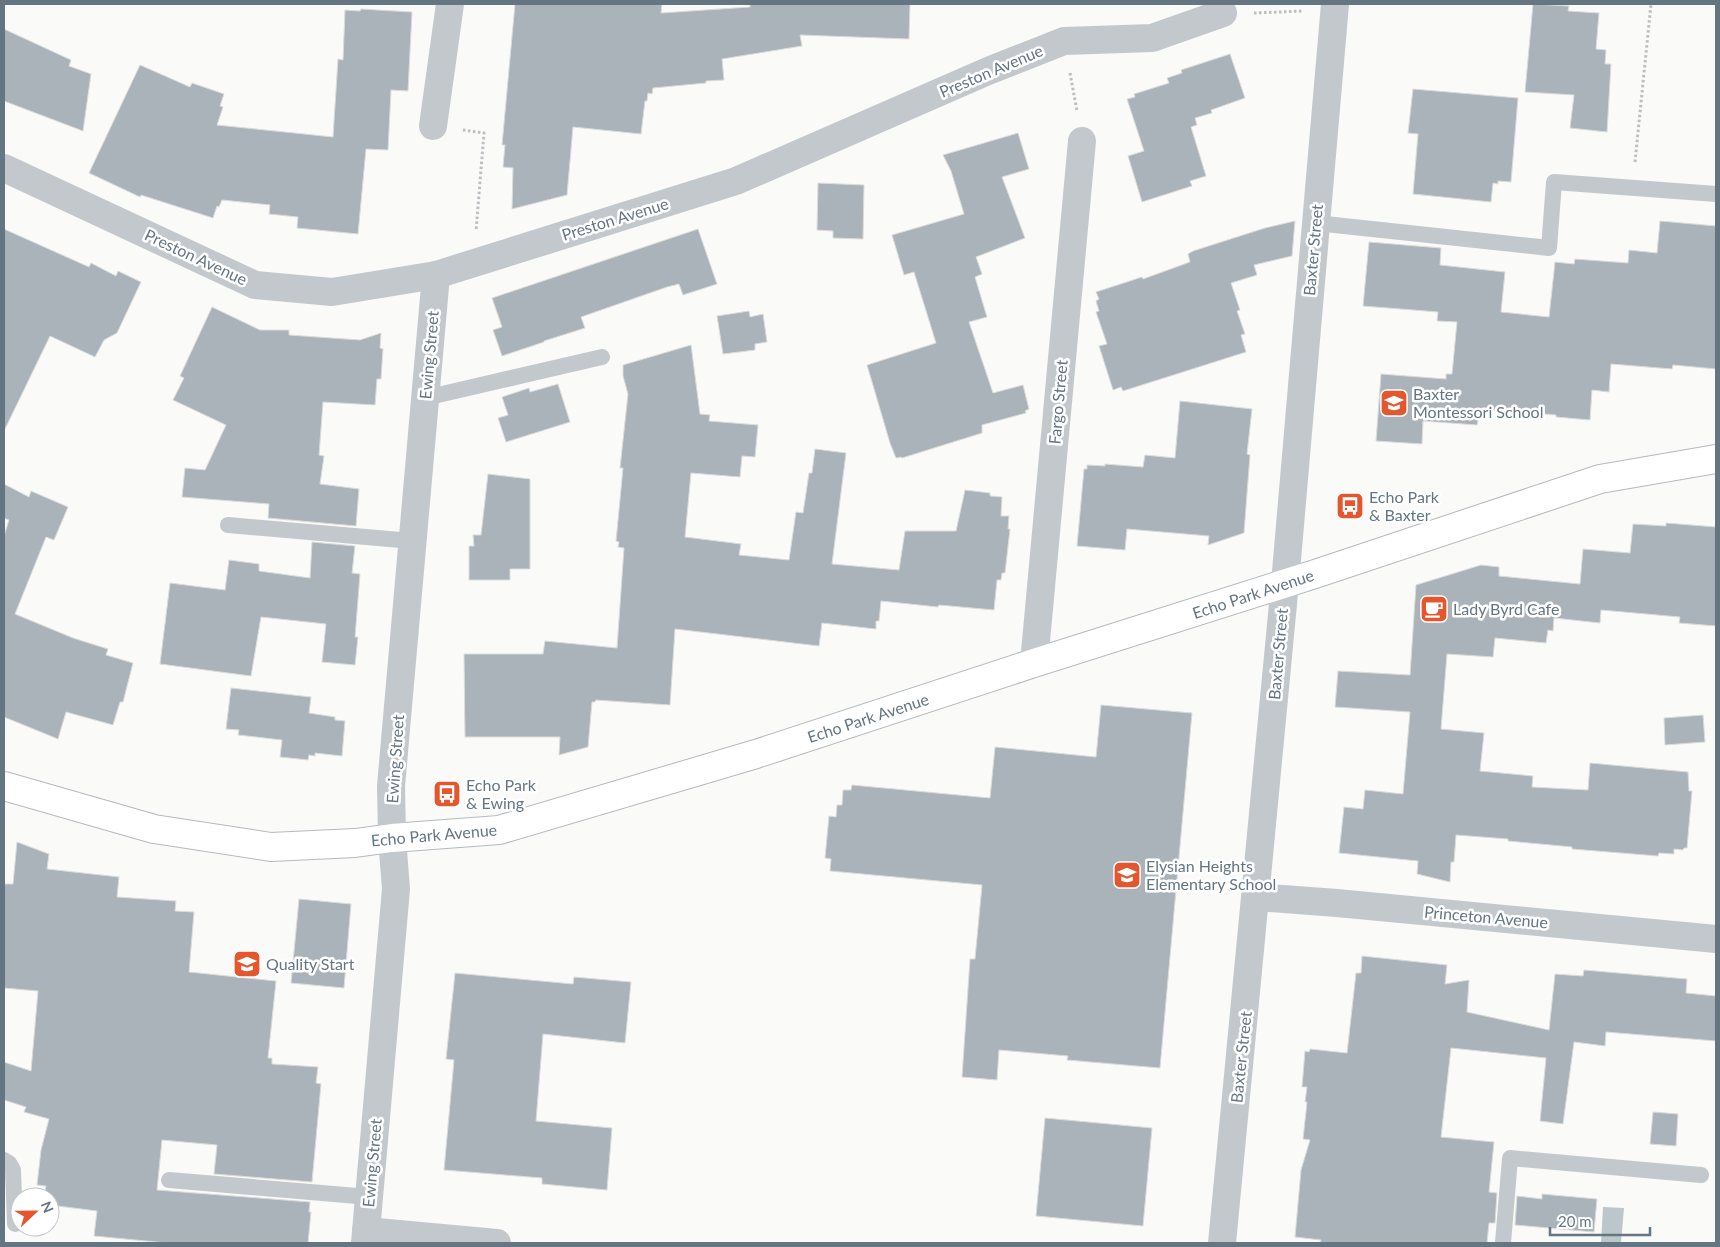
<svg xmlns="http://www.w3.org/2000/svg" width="1720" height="1247" font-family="Lato,sans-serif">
<rect width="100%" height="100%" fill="#fafaf8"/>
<path fill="#bbc7cb" d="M1603,1207L1624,1208L1621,1243H1601Z"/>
<g fill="#aab3b9" stroke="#dcdcda">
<path d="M515,4H662L661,13L750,7V4H910L909,39L800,35L802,46L722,59L724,80L706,81V83L653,88L652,94L648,93L647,101H645L641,134L573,127L567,195L512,209L513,168L503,167L505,145H502Z"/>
<path d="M1533,4L1569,6L1568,11L1599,13L1596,49L1606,50L1605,64H1611L1607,132L1570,128L1574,95L1525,92Z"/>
<path d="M361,9L412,12L408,91L391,90L388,150L366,149L358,234L297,228L298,217L269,214L270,205L222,200L219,207L217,206L213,218L141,195L140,197L89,173L140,65L190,87L192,83L224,94L220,106L223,107L217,125L333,137L338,59L343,60L345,10L360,11Z"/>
<path d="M4,29L71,60L69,66L91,74L83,131L4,101Z"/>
<path d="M1230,54L1245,98L1211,110L1212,113L1195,118L1197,125L1191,127L1206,176L1190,181L1192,186L1142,202L1128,156L1144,151L1127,99L1135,97L1134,94L1169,83L1167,78L1182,73L1181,70Z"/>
<path d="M1413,89L1518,98L1511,182L1498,181V184L1493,183L1491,202L1413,194L1418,134L1408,133Z"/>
<path d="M1018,133L1029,169L1002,177L1025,238L976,257L982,274L975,277L987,317L969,322L993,393L1023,385L1029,409L1025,411L1026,413L982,425V433L902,458L901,457L896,458L890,443L867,365L936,343L914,272L904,275L892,235L964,214L951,171L943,155Z"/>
<path d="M818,183L864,185L863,239L833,238V231L817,230Z"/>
<path d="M1295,221L1292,256L1254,265L1257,275L1231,283L1240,310L1237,311L1245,334L1241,335L1246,352L1123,391L1121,387L1113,390L1099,346L1107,344L1096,312L1099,311L1096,301L1099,299L1096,292L1142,277L1143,279L1190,262L1188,254L1193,251L1265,228Z"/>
<path d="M1660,221L1716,226V369L1673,365L1672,369L1611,364L1609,392L1592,390L1590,420L1556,417V415L1481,409L1477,425L1423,421L1422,444L1376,441L1381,374L1446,379V374H1452L1457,322L1437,321L1438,312L1363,306L1369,242L1441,248L1440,265L1505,272L1501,312L1549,317L1555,262L1574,264L1575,259L1628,263L1629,250L1657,253Z"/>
<path d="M4,229L89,267L91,263L116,276L118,271L141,282L117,333L104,340L95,357L50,336L4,431Z"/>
<path d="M698,229L717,284L683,295L679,284L667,287L581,317L585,328L544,341V342L502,356L493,330L502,327L492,298Z"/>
<path d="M212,307L260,330H289V335L360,340L381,333L380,348L383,349L381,379H377L375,405L323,402L319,455L324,456L320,484L359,489L356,526L268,518L269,504L182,497L185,468L205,470L226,425L173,400L184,378L180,376Z"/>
<path d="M749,311L750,317L763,314L767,342L755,344V350L723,354L717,316Z"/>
<path d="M691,345L700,414L710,415L709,421L758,425L755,457L742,456L740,477L691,473L685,537L741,544L739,555L789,560L796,512L803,513L809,473H812L815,449L846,453L832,564L899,570L905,531H956L965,490L990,493V496L1002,497L1001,516H1009L1008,529H1010L1005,573H1002L1001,580H997L994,610L939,605L938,607L881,601L879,621H876V629L822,623L819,646L675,629L670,705L596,700L595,702H592L588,747L559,755L560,737H465L464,654H543L545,641L617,648L624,548L618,547L619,542L616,541L623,468H620L628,394L623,376V365Z"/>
<path d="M558,384L570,422L506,442L498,418L508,415L502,397L529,388L530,392Z"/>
<path d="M1180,401L1252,409L1247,454L1250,455L1244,533L1208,545L1209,536L1127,529L1125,550L1077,546L1084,469H1087V465L1105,466V464L1143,467L1145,455L1175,458Z"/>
<path d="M488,474L530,479V569H510V580H469V546H474L473,535H481Z"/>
<path d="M4,484L29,497L31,491L68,507L54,540L46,537L15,614L73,638L108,649L106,655L133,663L123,702H120L113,725L66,712L58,739L4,717V536L9,520L4,518Z"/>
<path d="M1666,523L1716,527V626L1679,623L1680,617L1601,610L1600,623L1554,618L1553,631L1548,630L1546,643L1495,638L1493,657L1447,654L1441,729L1484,733L1480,771L1533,776L1532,787L1588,790L1590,763L1688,772L1689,791H1692L1687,848H1684L1683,850L1674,849V854L1659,853L1658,856L1572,849V847L1508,841V839L1456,835L1454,862H1451L1450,882L1417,874L1418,861L1339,853L1344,807L1363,809L1365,790L1403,794L1410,712L1335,707L1338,671L1410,675L1416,585L1481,565L1499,567V576L1580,584L1583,549L1630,553L1633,524L1666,526Z"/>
<path d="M312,542L355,546L352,573L360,574L355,637H358L355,665L322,662L326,624L261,617L251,676L160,664L170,583L225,590L229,560L259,564V571L310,578Z"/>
<path d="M231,688L311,697L309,713L335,717V720L345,721L342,756L315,753V756L309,755L308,760L280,757L282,740L238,735L239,730L226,729Z"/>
<path d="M1101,705L1192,713L1160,1068L1067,1060L1068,1056L999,1050L997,1080L962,1077L970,959H975L982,885L830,871L831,859L825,858L829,816L836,817L837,805H842L843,790H851L852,785L990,798L995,747L1096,757Z"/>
<path d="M1703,715L1705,742L1665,745L1664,718Z"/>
<path d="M17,842L49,854L47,869L119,877L117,897L176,901L175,911L194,912L189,972L276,981L268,1058H272V1064L318,1067L316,1083L321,1084L312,1182L214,1174L217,1145L162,1140L157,1190L310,1202L309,1212H311L308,1243H167L94,1236L97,1211L50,1205V1197H44L46,1186L37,1185L41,1150L49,1119L24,1112L26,1107L4,1100V1062L31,1071L38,991L4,988V884H13Z"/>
<path d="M299,899L351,904L344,988L291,983Z"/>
<path d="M1362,956L1447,965L1445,984L1469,980L1467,1012L1549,1030L1555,974L1583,976L1584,970L1687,979L1686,993L1716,996V1041L1606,1032L1605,1046L1574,1042L1563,1124L1540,1121L1546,1058L1451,1048L1441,1137L1494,1142L1489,1192L1497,1193L1495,1223H1489L1487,1243H1320L1321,1240L1295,1237L1301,1170L1310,1140L1303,1139L1307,1102H1305L1307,1087H1302L1305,1051L1309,1052L1310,1049L1347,1053L1356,973H1361Z"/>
<path d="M455,973L573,984L574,977L631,982L625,1043L543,1034L536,1121L612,1128L607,1190L542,1184V1178L444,1170L454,1060L446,1059Z"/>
<path d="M1653,1112L1678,1114L1676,1146L1650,1144Z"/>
<path d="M1045,1118L1152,1128L1143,1226L1036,1216Z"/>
<path d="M1542,1194L1597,1199L1594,1232L1515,1225L1517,1196L1542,1199Z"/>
</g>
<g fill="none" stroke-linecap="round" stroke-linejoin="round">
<defs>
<path id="secondary" d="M4,786L154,829L271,847L355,843L392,838L499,830L756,754L1034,663L1315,574L1600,479L1716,459"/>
</defs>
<use href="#secondary" stroke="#b3babf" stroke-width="30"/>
<g stroke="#bbbfc2" stroke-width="3" stroke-dasharray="2.5 2.5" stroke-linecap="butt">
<path d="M1254,13L1303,11"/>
<path d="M1070,73L1077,111"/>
<path d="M463,130L484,133L476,231"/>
<path d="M1635,162L1651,4"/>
</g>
<g stroke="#c3c8cc" stroke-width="16">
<path d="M1316,223L1549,248L1554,182L1716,194"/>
<path d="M425,398L602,357"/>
<path d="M228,525L412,541"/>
<path d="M4,1160L9,1163L13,1170L15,1224"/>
<path d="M169,1180L369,1197"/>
<path d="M1503,1243L1510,1158L1701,1175"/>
</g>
<g stroke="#c3c8cc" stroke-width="28">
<path d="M433,126L450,4"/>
<path d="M4,168L255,285L332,292L436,275L736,181L988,71L1064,41L1152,38L1223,13"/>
<path d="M1034,663L1082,141"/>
<path d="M1256,897L1337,903L1716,939"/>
<path d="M366,1231L497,1243"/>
<path d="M365,1243L396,889L392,838L391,786L436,275"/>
<path d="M1222,1243L1285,583L1335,4"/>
</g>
<use href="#secondary" stroke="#fff" stroke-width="28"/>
</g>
<defs>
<symbol id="school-square" viewBox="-11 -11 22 22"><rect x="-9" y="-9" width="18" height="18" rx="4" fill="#e4572e" stroke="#fff"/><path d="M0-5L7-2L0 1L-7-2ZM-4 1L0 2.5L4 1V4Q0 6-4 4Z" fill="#fff"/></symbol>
<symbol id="bus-square" viewBox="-11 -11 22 22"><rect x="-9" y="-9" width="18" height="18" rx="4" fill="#e4572e" stroke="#fff"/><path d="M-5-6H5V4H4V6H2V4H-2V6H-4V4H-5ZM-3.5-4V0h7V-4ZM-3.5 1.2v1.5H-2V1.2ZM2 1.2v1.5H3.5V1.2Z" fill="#fff"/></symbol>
<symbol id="cafe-square" viewBox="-11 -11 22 22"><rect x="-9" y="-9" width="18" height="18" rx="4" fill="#e4572e" stroke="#fff"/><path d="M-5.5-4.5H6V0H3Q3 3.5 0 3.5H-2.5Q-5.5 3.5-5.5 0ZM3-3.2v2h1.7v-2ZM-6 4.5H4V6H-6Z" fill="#fff"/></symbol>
</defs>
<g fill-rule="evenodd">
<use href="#school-square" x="1378" y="387" width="32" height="32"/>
<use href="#bus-square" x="1334" y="490" width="32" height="32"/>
<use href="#cafe-square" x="1418" y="593" width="32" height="32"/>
<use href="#bus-square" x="431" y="778" width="32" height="32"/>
<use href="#school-square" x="1111" y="859" width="32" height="32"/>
<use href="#school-square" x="231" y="948" width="32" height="32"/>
</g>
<g text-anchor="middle" stroke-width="5" stroke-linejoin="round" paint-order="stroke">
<g font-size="16" fill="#657683" stroke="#fff">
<text transform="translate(991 71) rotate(-23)" y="6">Preston Avenue</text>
<text transform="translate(615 219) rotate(-17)" y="6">Preston Avenue</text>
<text transform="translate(1313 250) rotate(-85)" y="6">Baxter Street</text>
<text transform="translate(196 257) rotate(25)" y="6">Preston Avenue</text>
<text transform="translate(429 355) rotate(-85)" y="6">Ewing Street</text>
<text transform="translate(1058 402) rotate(-85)" y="6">Fargo Street</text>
<text transform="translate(1253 594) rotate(-18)" y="6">Echo Park Avenue</text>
<text transform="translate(1278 654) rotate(-85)" y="6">Baxter Street</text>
<text transform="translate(868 718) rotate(-18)" y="6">Echo Park Avenue</text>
<text transform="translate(395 759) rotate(-86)" y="6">Ewing Street</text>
<text transform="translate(434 835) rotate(-5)" y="6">Echo Park Avenue</text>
<text transform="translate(1486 917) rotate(5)" y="6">Princeton Avenue</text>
<text transform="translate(1241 1057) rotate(-84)" y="6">Baxter Street</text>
<text transform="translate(372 1163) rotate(-85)" y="6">Ewing Street</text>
</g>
<g font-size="16" fill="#657683" stroke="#fff" text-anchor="start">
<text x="1413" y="400">Baxter<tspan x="1413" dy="18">Montessori School</tspan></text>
<text x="1369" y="503">Echo Park<tspan x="1369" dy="18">&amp; Baxter</tspan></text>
<text x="1453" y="615">Lady Byrd Cafe</text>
<text x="466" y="791">Echo Park<tspan x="466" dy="18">&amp; Ewing</tspan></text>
<text x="1146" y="872">Elysian Heights<tspan x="1146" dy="18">Elementary School</tspan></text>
<text x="266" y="970">Quality Start</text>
</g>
</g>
<rect width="1720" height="1247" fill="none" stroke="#657683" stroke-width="10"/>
<g transform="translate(35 1212) rotate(68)"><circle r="24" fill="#ffffff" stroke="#c1c8cd"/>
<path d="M0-4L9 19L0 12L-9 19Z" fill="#e4572e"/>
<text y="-8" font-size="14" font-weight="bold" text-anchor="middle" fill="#657683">N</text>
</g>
<path d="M1550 1227v8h100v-8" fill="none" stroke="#657683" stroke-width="2.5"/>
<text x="1558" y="1227" font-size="15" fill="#657683" stroke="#ffffff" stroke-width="4" paint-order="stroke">20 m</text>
</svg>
